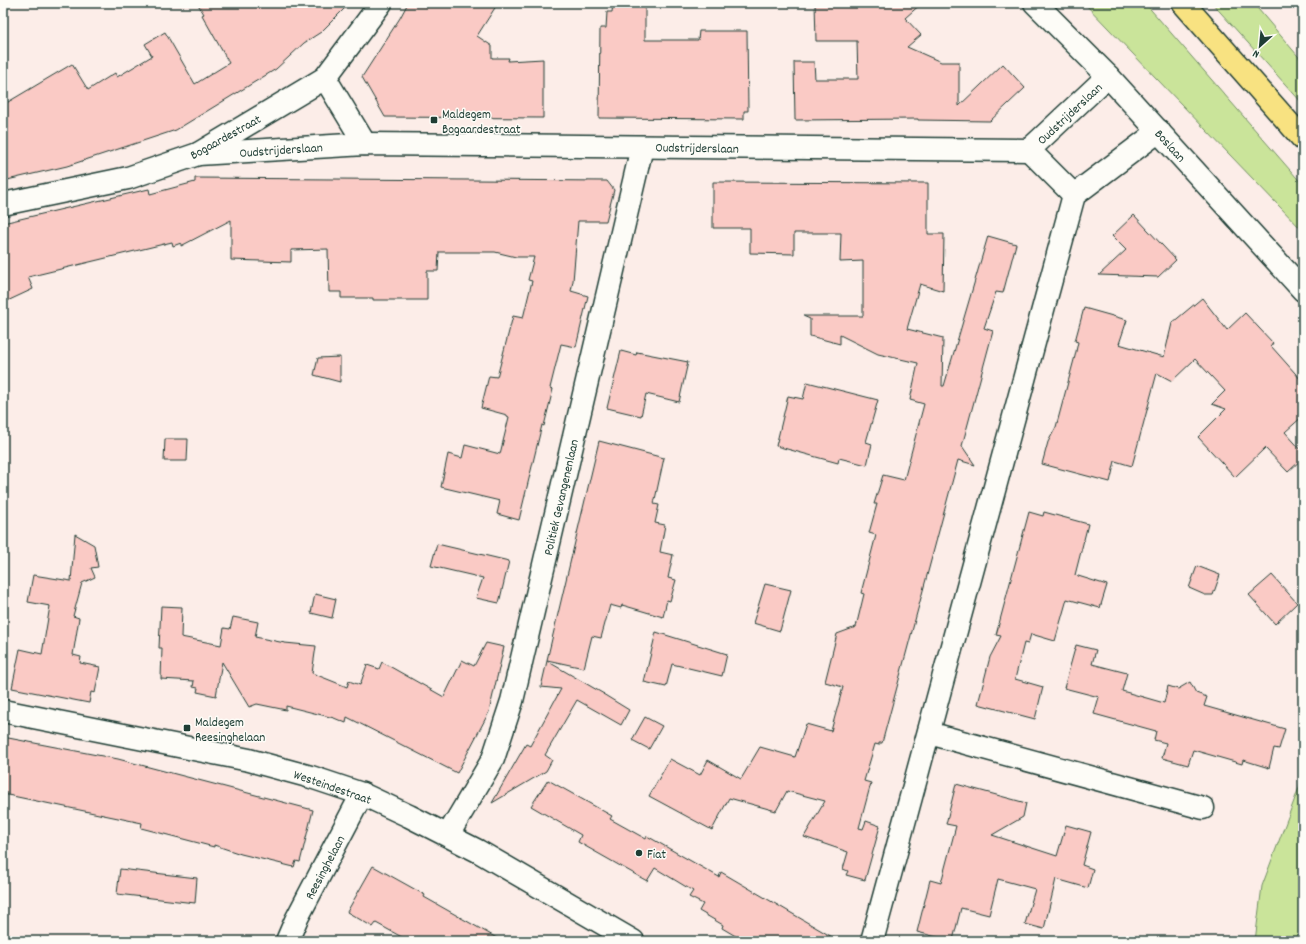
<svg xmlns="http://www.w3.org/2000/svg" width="1306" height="944" font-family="Dekko,sans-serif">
<rect width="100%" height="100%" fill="#fcede8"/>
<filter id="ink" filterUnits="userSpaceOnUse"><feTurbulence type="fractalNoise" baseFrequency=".025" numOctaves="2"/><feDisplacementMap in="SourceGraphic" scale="8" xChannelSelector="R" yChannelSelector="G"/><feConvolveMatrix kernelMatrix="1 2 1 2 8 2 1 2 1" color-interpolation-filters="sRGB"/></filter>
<g filter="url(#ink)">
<g fill="#cae49a" stroke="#749067">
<path d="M1084,3H1145L1303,185V231Z"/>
<path d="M1212,3H1253L1303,62V104Z"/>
<path d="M1303,777V941H1255L1262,886Z"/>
</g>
<g fill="#facac5" stroke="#1f3d34">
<path d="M197,3H350L321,32L304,43L276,69L176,130L67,166L3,181V105L72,64L88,90L115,73L117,77L152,56L145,44L165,32L195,84L229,63L202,15L204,14Z"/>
<path d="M408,3H498L477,36L492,46V58H509L508,61L543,59V118L385,117L362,77L400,18Z"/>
<path d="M613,3H645V40H698L699,31H747L748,111H744V119L599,118L600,28H606L607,12H612Z"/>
<path d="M815,3H922L905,18L921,35L907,47L941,62H959V106L1003,64L1025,88L990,121L918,120V119L795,120L794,62H814L815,79H858L857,41H816Z"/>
<path d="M195,178L607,181L614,190L606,221H578L573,281L571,291L588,296L576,347L561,344L550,388L553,389L544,426L542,425L519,520L497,514L500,501L441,487L448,454L462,458L465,445L500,454L509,417L507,416V415L481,408L489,376L497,377L513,316L523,318L532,281L528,280L534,257H516L495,252H439L438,271H427V300H373V298H341V292H329L328,249L291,250V262L231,260V220L181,246V243L173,246L172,242L28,277L33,289L3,303V223L149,189L150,194L195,182Z"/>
<path d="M713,182L928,183V234H944L943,291L920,284L907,329L943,338L942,386H944L988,236L1016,244L1003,293L996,292L984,328L993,331L962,446L975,465L958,460L882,743H879V745L875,744L864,781L871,783L859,828L863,829L866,821L880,826L865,880L846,875L848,871L843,869L848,852L804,837L825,801L787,791L776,811L729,798L712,830L649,796L670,759L700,775L708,760L741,779L760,747L795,757L806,724L831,731L843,687L825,682L837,634L856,627L864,594L861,593L876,535L869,533L877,504H874L883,475L904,480L924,404L910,400L918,363L878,354L840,335V344L810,336V319L803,316H863V261L840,262L841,233H794V254L750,253V228H713Z"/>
<path d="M1134,215L1176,260L1158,277L1099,275L1126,250L1112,236Z"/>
<path d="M1202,298L1227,330L1245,313L1273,343L1271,346L1303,382V416L1285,432L1303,452V458L1288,472L1265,448L1235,477L1198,437L1226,409L1212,404L1225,391L1195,359L1172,381L1157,373L1132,466L1115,461L1110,482L1042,464L1048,442L1056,427L1075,356L1078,342L1075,341L1084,308L1127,320L1119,344L1164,357L1172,323Z"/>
<path d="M621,351L636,355L637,352L688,362L679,402L646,394L641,416L607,408Z"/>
<path d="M340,357V382L314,375L318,358Z"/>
<path d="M807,382L878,400L866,442L872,444L867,465L839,458L838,463L776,446L788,396L803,399Z"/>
<path d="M165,439H188L187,461H164Z"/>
<path d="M599,441L664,458L654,504L659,505L655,523L665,525L660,552L673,555L668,578L676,580L670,601L667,600L663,617L622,605L621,608L610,605L601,638L592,636L584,668L547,660Z"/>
<path d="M1029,512L1043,516L1044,512L1088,524L1075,575L1107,585L1100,608L1067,599L1055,641L1031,634L1028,644L1024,643L1015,679L1043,687L1035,719L978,704L990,657L1001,636L996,635Z"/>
<path d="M75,534L94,545L98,567L91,568L95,577L82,583L73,616L79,618L73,655L81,657L80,663L100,667L95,693L91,692L89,703L12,688L20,649L42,654L50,606L28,602L33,575L71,581Z"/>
<path d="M437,544L509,561L499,603L476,598L483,578L431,566Z"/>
<path d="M1197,566L1220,575L1213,595H1205L1189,588Z"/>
<path d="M1272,575L1297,603L1275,624L1249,595Z"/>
<path d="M765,584L791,590L780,631L753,623Z"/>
<path d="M315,594L336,599L332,618L311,613Z"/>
<path d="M161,606L182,607L181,637L221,645L224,628L230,629L233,617L258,622L255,637L285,643L316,646L312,673L347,687L349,681L360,685L367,665L379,669L382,662L444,697L462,660L474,666L486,643L504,647L489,712L457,773L347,717L346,723L334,718L286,706V710L257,704L249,707L222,662L216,696L197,692L198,688L193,687L194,681L161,679L162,648H159Z"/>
<path d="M656,632L727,654L722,676L672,664L666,687L644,682Z"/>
<path d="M1076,645L1096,650L1092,664L1127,673L1122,691L1164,703L1168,686L1178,689L1190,682L1196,693L1207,697L1204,706L1285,729L1279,749L1274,748L1269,768L1243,760L1242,764L1193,750L1188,765L1162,758L1166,743L1154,740L1156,731L1094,714L1099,697L1064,688Z"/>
<path d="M547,661L604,694H603L629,710L621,725L577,700L545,755L552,760L546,771L492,803L526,744L530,746L561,689L541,687Z"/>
<path d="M645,717L662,726L649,749L632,740Z"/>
<path d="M3,737L118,759L313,810L300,862L296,861L294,867L241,854L214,845V847L141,828L142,823L3,794Z"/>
<path d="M548,780L612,816L610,819L646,839L647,836L719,877L721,872L839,941H744L722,928L723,925L699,911L703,904L689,897L693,891L655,868L647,881L578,842L581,835L531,806Z"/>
<path d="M956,784L1026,803L1023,817L992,835L1057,856L1066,825L1091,832L1082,865L1093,869L1088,888L1056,879L1044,929L1025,924L1035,889L998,879L989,915L961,908L953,940L945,938V939L917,932L930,880L941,883L956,826L946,824Z"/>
<path d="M373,866L425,895L424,897L502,941H409L376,923L373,927L347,912Z"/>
<path d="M120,869L197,878L195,903L117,894Z"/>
</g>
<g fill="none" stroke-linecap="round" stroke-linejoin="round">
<defs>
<g id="minor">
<path d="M1035,3L1108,76L1303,290"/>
<path d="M325,78L365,144"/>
<path d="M198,154L365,144L1029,150"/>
<path d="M1074,195L1029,150L1108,76"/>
<path d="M3,204L128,178L198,154L325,78L381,3"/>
<path d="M929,733L1203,808"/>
<path d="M448,835L493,759L512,701L642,147"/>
<path d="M287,941L296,920L362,794"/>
<path d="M872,941L1074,195L1159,131"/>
</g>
<path id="tertiary" d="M3,711L249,760L311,777L362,794L409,816L478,851L633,941"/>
<path id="primary" d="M1183,3L1303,139"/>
</defs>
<use href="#minor" stroke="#1f3d34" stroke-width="25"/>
<use href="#tertiary" stroke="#1f3d34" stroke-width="25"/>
<use href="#primary" stroke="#1f3d34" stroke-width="25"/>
<use href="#minor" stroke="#fdfcf7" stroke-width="22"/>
<use href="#tertiary" stroke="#fdfcf7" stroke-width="22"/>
<use href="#primary" stroke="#f8e281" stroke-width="22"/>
</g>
</g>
<g fill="#1f3d34" stroke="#fdfcf7" stroke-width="1.5">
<rect x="430" y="116" width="8" height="8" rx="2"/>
<rect x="183" y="724" width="8" height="8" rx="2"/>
<circle cx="639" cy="853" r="4"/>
</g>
<g text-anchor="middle" stroke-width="3" stroke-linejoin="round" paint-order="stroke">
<g font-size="13" fill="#1f3d34" stroke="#fdfcf7" text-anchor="start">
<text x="442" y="118">Maldegem<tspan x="442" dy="15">Bogaardestraat</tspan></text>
<text x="195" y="726">Maldegem<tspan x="195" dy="15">Reesinghelaan</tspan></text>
<text x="647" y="858">Fiat</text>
</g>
<g font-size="13" fill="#1f3d34" stroke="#fdfcf7">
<text transform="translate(1069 113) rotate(-43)" y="5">Oudstrijderslaan</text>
<text transform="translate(225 136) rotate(-29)" y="5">Bogaardestraat</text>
<text transform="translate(1171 145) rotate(48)" y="5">Boslaan</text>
<text transform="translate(697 147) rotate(1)" y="5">Oudstrijderslaan</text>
<text transform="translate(281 149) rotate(-4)" y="5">Oudstrijderslaan</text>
<text transform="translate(560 497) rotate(-77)" y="5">Politiek Gevangenenlaan</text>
<text transform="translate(333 786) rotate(19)" y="5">Westeindestraat</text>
<text transform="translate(324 867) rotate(-62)" y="5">Reesinghelaan</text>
</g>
</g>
<rect width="1306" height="944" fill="none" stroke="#fdfcf7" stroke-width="16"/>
<rect x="8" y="8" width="1290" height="928" fill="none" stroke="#1f3d34" stroke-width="1.5" filter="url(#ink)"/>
<g transform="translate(1260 46) rotate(207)" stroke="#fdfcf7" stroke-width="3" paint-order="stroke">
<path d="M0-3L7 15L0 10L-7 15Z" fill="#1f3d34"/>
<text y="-6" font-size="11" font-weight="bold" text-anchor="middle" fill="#1f3d34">N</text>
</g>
</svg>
